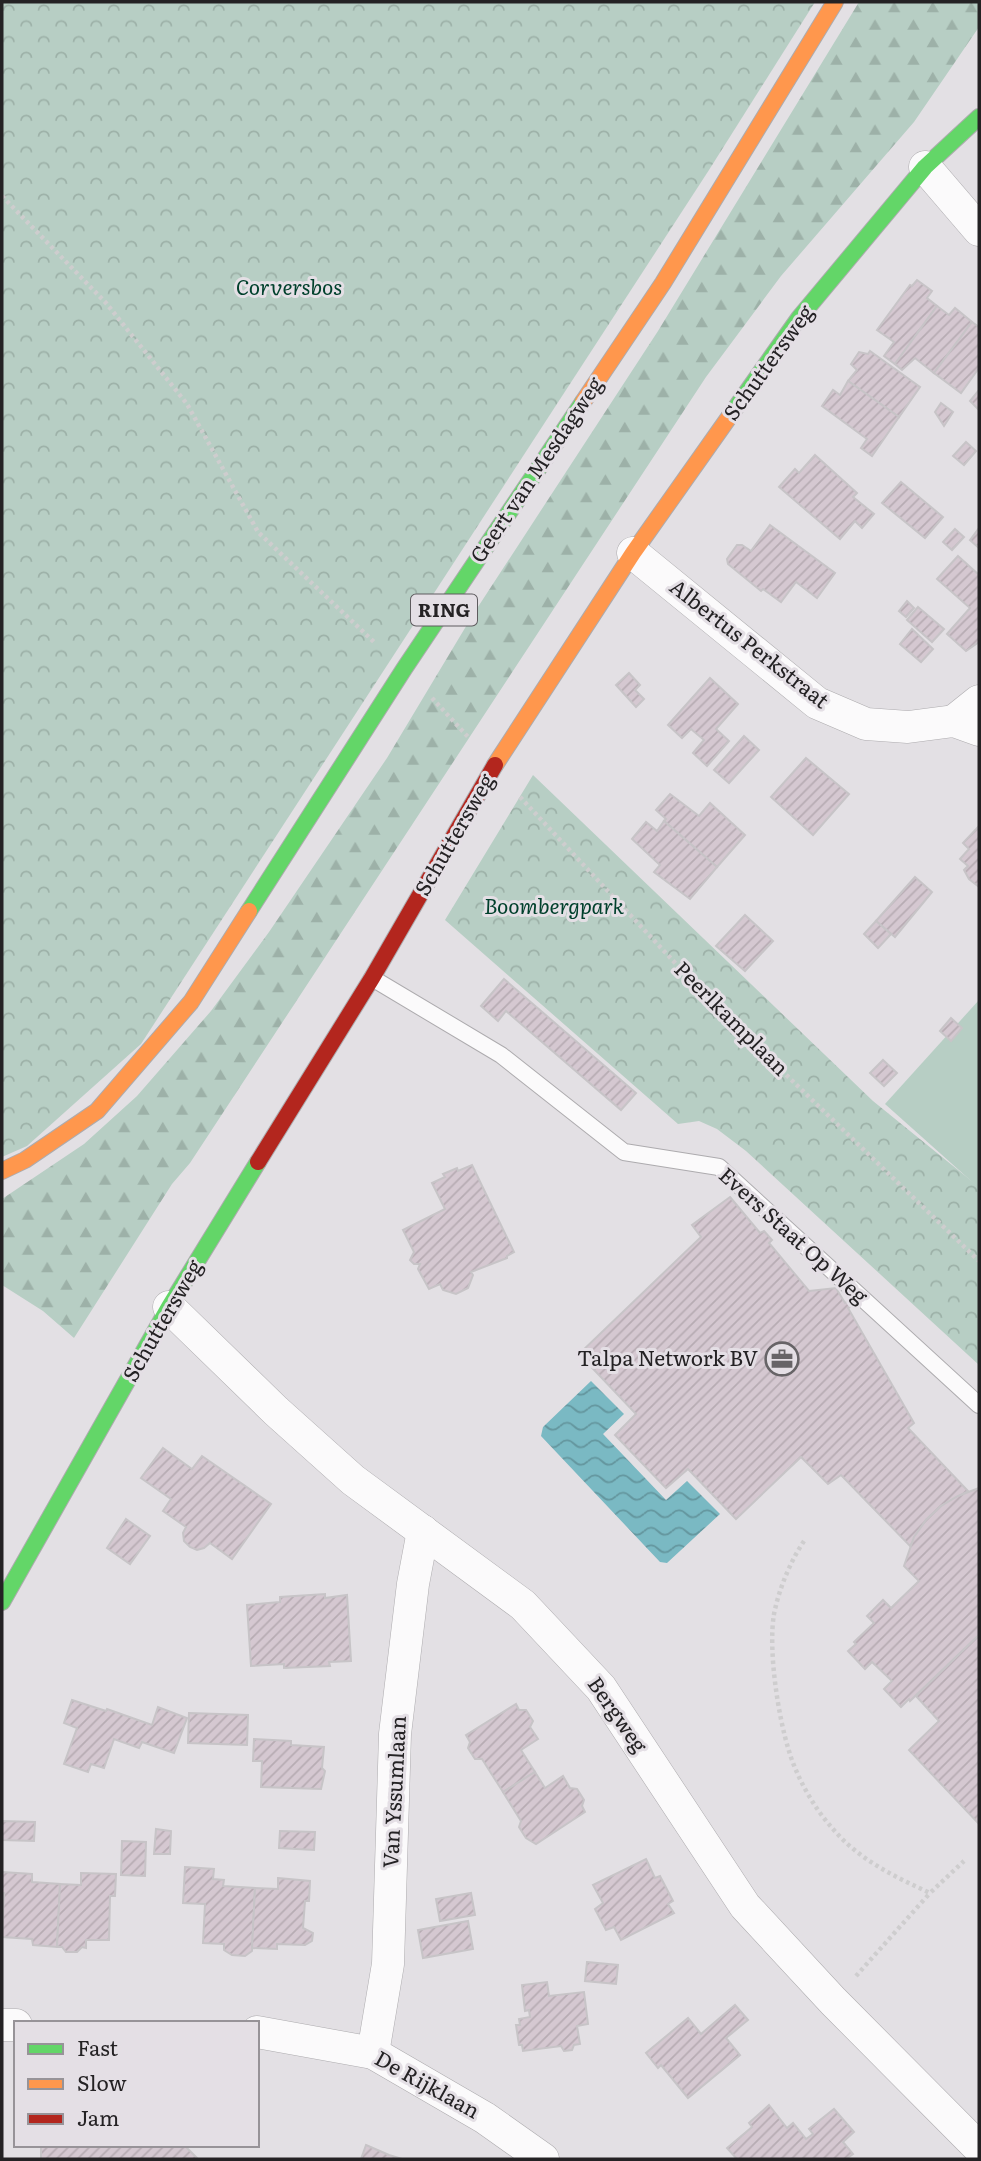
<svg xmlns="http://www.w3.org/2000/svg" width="981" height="2161" font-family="Literata,serif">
<defs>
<pattern id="forest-firs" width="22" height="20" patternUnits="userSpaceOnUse" patternTransform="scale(1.75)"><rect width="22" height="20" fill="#b7cec4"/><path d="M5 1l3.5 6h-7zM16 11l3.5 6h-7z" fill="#9db1a8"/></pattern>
<pattern id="park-crowns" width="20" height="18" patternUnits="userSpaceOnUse" patternTransform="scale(1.75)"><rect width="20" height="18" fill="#b7cec4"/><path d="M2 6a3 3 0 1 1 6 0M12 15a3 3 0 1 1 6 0" fill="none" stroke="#9db1a8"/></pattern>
<pattern id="water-waves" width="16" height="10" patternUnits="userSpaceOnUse" patternTransform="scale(1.75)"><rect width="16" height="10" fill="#7ab9c3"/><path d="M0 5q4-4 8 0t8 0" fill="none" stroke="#64969e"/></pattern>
<pattern id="building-hatch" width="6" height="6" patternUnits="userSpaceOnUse" patternTransform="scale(1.75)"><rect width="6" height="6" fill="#d5c8d1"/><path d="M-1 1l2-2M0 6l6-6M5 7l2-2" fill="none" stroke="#b7acb3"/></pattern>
</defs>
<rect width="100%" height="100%" fill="#e3e0e4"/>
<path fill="#b7cec4" d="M979,1000V1188L885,1104Z"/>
<path fill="url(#forest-firs)" d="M859,2H979V27L914,122L781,276L706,377L190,1163L172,1184L74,1338L43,1311L2,1285V1199L84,1144L137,1096L211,1011L269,932L387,758L474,613L658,331Z"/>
<g fill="url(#park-crowns)">
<path d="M2,2H815L709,170L141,1044L27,1146L2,1157Z"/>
<path d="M533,775L873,1101L979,1187V1365L746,1151L717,1129L699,1121L678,1124L445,920Z"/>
</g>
<path fill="url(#water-waves)" d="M591,1381L624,1414L603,1434L666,1500L687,1481L720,1514L667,1563L660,1562L541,1436L543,1427Z"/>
<g fill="url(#building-hatch)" stroke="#c7c4c7" stroke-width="2">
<path d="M917,280L932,291L927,298L937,306L895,364L884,356L894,342L877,330L910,285L912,286Z"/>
<path d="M937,306L949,315L955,308L972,322L934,373L915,358L902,370L895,364Z"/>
<path d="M972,322L979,327V368L961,393L934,373Z"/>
<path d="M870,351L920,387L899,417L848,381L857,370L851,364L859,352L868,354Z"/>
<path d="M848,381L899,417L872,456L861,448L867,439L822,406L833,390L840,395Z"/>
<path d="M979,390V410L970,401Z"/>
<path d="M941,403L953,412L944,426L935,412Z"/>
<path d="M966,442L976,451L964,465L953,456Z"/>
<path d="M815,455L857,493L853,497L874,514L862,528L855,521L840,539L779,487L795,469L799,473Z"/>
<path d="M901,482L943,517L925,538L882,503Z"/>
<path d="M770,525L835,573L817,598L796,582L781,602L763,589L761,591L728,564L727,559L737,545H742L751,551Z"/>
<path d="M979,528V548L970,540Z"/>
<path d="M955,529L964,537L952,550L943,542Z"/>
<path d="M958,556L979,575V642L966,651L947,634L970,608L937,579Z"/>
<path d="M907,601L914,608L906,617L899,611Z"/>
<path d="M918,607L944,629L932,642L907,620Z"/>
<path d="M912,629L933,649L921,662L900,644Z"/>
<path d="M629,673L640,685L635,690L644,699L636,707L616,685Z"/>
<path d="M710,678L738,704L716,729L729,741L707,766L693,753L704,740L691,729L682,738L668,725Z"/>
<path d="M744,736L759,750L729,783L714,770Z"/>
<path d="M806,758L849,794L813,835L771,797Z"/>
<path d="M670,794L699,816L710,803L745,835L717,867L664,821L666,819L656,810Z"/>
<path d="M664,821L717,867L690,899L654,872L660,865L632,839L646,822L657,831Z"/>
<path d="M979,826V887L969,879L964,870L968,866L960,859L969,849L963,843Z"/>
<path d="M915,877L932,892L895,937L876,921Z"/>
<path d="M745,915L773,941L745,971L716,946Z"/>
<path d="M876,921L891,934L878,948L864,934Z"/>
<path d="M504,979L636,1093L621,1110L506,1011L498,1021L481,1006Z"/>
<path d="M951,1018L962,1028L951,1041L940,1031Z"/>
<path d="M883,1060L897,1073L884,1086L870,1073Z"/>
<path d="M472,1165L514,1252L507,1256V1258L471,1272L473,1275L468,1288L456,1294L443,1290L440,1284L429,1289L418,1269L420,1264H414L410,1260L414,1252L403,1230L445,1209L432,1183L445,1177L443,1174L457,1168L458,1171Z"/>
<path d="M730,1197L760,1233L764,1231L772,1240L769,1243L809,1291L836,1288L845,1303L847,1302L850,1307L848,1308L914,1423L908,1428L968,1491L941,1506L926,1520L910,1546L841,1475L828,1484L801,1457L736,1519L688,1469L666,1488L615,1435L636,1414L579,1354L701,1237L692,1225Z"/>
<path d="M163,1448L192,1469L202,1456L271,1504L232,1559L210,1543L204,1548L197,1550L190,1547L184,1541L183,1533L186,1527L163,1511L171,1499L141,1478Z"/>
<path d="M979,1488V1635L910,1701L909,1699L901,1707L884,1689L892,1681L872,1662L865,1669L848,1651L856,1644L854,1642L874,1623L867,1616L883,1600L891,1608L919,1581L904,1566L914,1537L926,1520L941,1506L958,1496Z"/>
<path d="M126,1519L150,1536L130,1564L107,1548Z"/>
<path d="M325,1594V1598L347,1595L351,1661L329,1662L330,1666L284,1668V1664L251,1666L247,1605L280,1602V1597Z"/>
<path d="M979,1635V1824L909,1750L939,1721L916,1696Z"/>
<path d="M72,1700L106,1711L107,1709L152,1725L158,1707L187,1718L174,1753L142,1742L139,1748L114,1739L104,1768L91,1764L88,1772L64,1764L77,1728L64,1723Z"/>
<path d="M516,1704L519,1710H526L533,1721L530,1727L538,1739L521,1750L535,1772L503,1792L482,1759H475L468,1748L470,1742L466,1735Z"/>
<path d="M189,1713L248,1715L247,1745L188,1743Z"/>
<path d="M254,1739L291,1741V1745L324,1747L322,1768L325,1771L321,1789L261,1787L262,1761H253Z"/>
<path d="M535,1772L545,1788L563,1776L570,1788L577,1789L584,1800L582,1806L585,1812L536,1844L526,1838L519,1827L521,1821L503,1792Z"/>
<path d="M2,1821L35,1822L34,1841L2,1840Z"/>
<path d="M156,1829L171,1831L170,1854H154Z"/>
<path d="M280,1831L315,1832L314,1850L279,1848Z"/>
<path d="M122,1841L146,1842L145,1876L121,1875Z"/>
<path d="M646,1859L655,1878L660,1876L673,1901L668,1904L674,1913L621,1940L614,1927L606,1930L595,1909L603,1903L593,1885Z"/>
<path d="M185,1867L214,1869L213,1879L224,1880L223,1886L255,1888L252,1951L245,1956L232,1955L224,1950V1944L203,1943L205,1904L183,1903Z"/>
<path d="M2,1872L32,1874V1882L60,1884L57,1947L33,1945L32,1939L2,1937L4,1893H2Z"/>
<path d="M81,1873L116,1874L115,1896H110L109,1940H86V1948L82,1947L77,1952H66L62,1947H57L60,1884L81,1885Z"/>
<path d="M278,1878L310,1881L309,1901H305L303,1928L313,1933L312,1941L305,1945L277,1944V1949L252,1948L255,1888L278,1889Z"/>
<path d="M471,1893L475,1915L440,1921L436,1899Z"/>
<path d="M468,1921L473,1949L423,1958L418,1930Z"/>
<path d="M587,1962L618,1965L616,1984L585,1981Z"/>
<path d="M547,1982L549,1996L584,1992L588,2024L577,2026L580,2044L574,2045L572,2050L564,2051L561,2046L523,2051L522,2045H519L516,2025H520L519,2019L530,2017L529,2010L525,2011L522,1985Z"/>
<path d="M735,2005L748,2020L726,2038L740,2055L688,2098L661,2065L658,2068L646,2053L688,2018L701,2034Z"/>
<path d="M769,2105L787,2128L793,2123L806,2139L813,2134L809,2129L834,2109L854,2132L843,2142L853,2154L846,2159H737L727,2148L752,2127L749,2123Z"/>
<path d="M41,2145H184L198,2159H41Z"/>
<path d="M366,2145L389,2155L402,2159H361Z"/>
</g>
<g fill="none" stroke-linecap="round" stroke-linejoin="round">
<defs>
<path id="lane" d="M372,978L501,1055L624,1152L719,1167L979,1405"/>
<g id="street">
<path d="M925,167L979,230"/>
<path d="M633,553L817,703L866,724L908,727L954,721L979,730"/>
<path d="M954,721L979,701"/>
<path d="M169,1307L276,1411L353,1480L523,1605L601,1688L745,1906L833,2001L979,2148"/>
<path d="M2,2025H16"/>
<path d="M257,2032L373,2053L485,2118L543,2159"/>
<path d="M373,2053L388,1964L395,1734L413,1584L423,1531"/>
</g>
<g id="fast">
<path d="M732,413L799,318L925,167L979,117"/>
<path d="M249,911L404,669L583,402"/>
<path d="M2,1602L169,1307L258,1162"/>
</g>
<g id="slow">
<path d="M583,402L663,283L835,2"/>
<path d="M495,765L633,553L732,413"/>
<path d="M2,1171L25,1160L97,1111L191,1002L249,911"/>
</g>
<path id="jam" d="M258,1162L372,978L495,765"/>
</defs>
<use href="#lane" stroke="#adabae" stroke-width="18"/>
<use href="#street" stroke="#adabae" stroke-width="33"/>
<use href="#fast" stroke="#adabae" stroke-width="18"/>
<use href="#slow" stroke="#adabae" stroke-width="18"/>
<use href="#jam" stroke="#adabae" stroke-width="18"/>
<g stroke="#cecdce" stroke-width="4.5" stroke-dasharray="3.5 3.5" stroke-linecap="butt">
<path d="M2,196L106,303L187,404L258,532L375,643"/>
<path d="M432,698L469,738"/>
<path d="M520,797L720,1011L979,1261"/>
<path d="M804,1541C790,1562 779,1589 774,1614C768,1650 778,1716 789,1751C797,1778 814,1808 833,1829C858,1859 895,1877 930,1893L964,1861"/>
<path d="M856,1976L930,1893"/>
</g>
<use href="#lane" stroke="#fbfafb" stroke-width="16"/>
<use href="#street" stroke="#fbfafb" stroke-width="32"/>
<use href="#fast" stroke="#63d668" stroke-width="16"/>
<use href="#slow" stroke="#ff974d" stroke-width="16"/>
<use href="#jam" stroke="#b3261e" stroke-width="16"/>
</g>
<defs>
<symbol id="office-ring" viewBox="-11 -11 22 22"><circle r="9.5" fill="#e4dfe5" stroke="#676467" stroke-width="1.5"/><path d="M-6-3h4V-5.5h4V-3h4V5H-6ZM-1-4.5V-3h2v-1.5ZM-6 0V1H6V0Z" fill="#676467"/></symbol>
</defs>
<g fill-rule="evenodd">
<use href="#office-ring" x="763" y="1340" width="38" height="38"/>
</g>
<g text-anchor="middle" stroke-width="6" stroke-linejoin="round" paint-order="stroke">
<rect fill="#e4dfe5" stroke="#5e5b5e" stroke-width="2" x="411" y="594.5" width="66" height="31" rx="5"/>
<g font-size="19" font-weight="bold" fill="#242224">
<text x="444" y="617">RING</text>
</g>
<g font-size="21" font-style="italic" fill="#00402c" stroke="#e4dfe5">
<text x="289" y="295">Corversbos</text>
<text x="554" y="914">Boombergpark</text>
</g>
<g font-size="21" fill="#242224" stroke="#e4dfe5">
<text transform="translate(769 363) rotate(-54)" y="7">Schuttersweg</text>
<text transform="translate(537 470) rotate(-56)" y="7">Geert van Mesdagweg</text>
<text transform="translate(749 644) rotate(38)" y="7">Albertus Perkstraat</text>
<text transform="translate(455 835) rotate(-60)" y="7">Schuttersweg</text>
<text transform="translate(731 1019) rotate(45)" y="7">Peerlkamplaan</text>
<text transform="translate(793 1236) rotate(42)" y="7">Evers Staat Op Weg</text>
<text transform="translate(163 1321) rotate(-60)" y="7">Schuttersweg</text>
<text transform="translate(617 1715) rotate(55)" y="7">Bergweg</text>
<text transform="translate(395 1792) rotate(-87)" y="7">Van Yssumlaan</text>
<text transform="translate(427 2085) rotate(29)" y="7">De Rijklaan</text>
</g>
<g font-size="21" fill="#242224" stroke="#e4dfe5" text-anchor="end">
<text x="758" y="1366">Talpa Network BV</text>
</g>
</g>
<rect width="981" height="2161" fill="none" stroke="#242224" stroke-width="7"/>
<rect x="14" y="2021" width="245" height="126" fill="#e4dfe5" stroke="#979398" stroke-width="2"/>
<rect x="28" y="2044" width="35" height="10" fill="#63d668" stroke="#979398" stroke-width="2"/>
<text x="77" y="2056" font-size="21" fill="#242224">Fast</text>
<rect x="28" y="2079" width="35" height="10" fill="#ff974d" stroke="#979398" stroke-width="2"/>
<text x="77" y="2091" font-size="21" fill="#242224">Slow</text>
<rect x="28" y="2114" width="35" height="10" fill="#b3261e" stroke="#979398" stroke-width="2"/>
<text x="77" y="2126" font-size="21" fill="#242224">Jam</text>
</svg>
